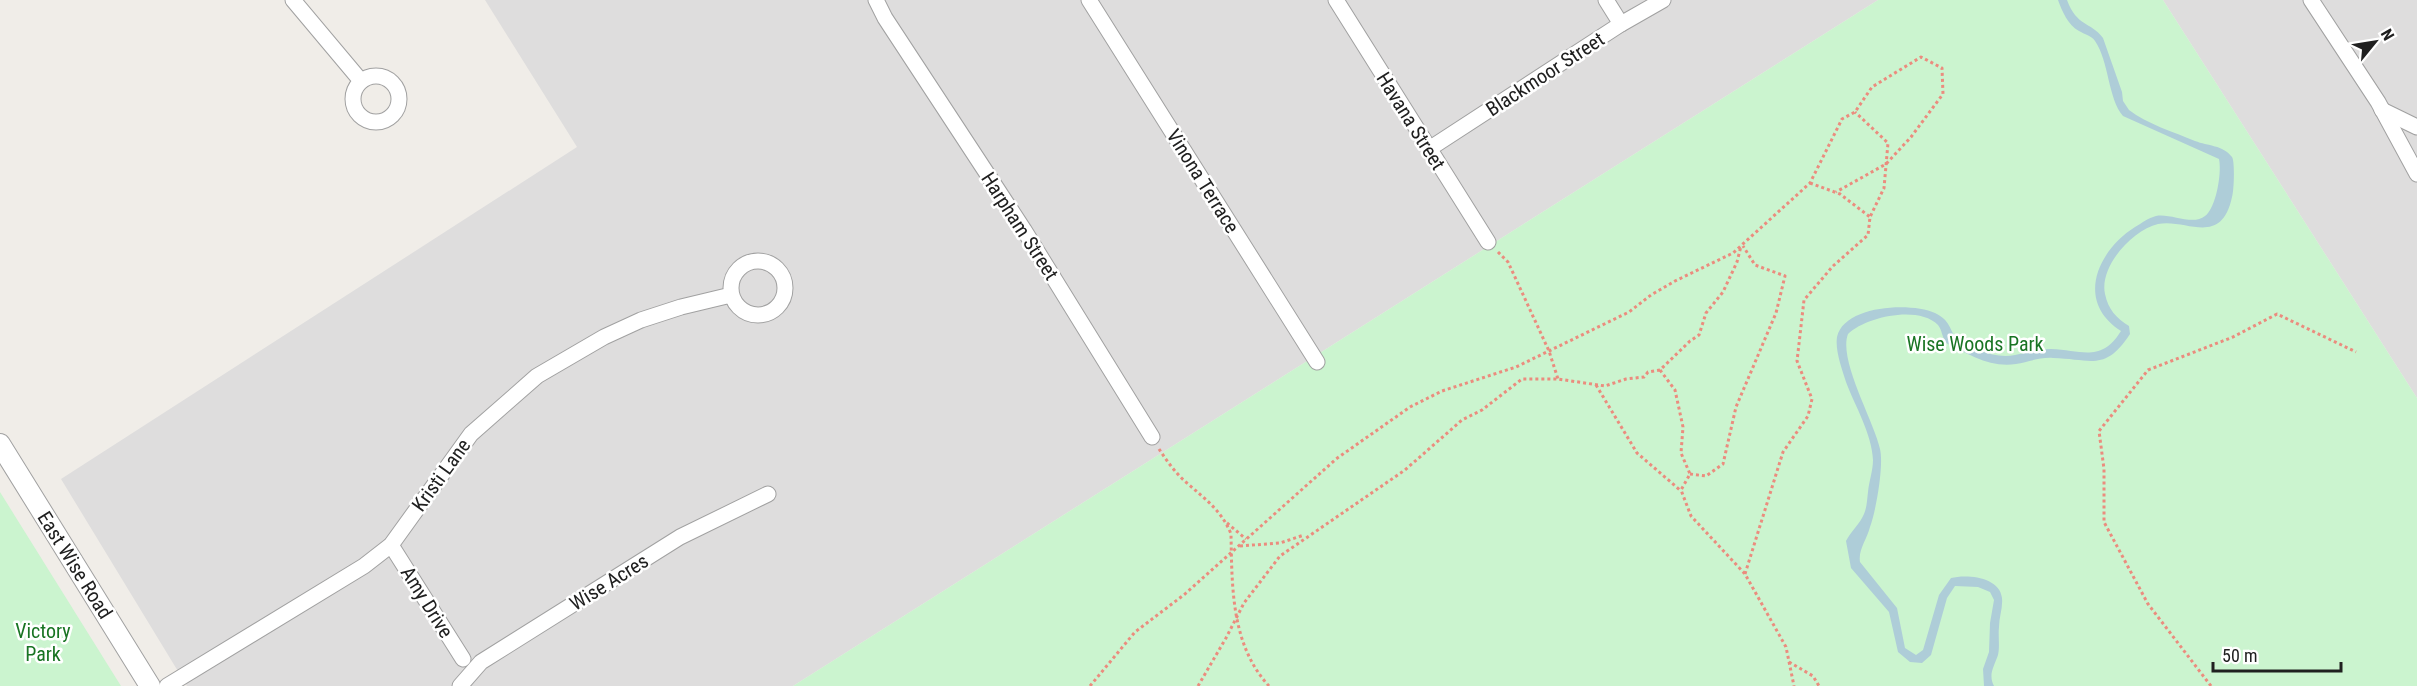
<svg xmlns="http://www.w3.org/2000/svg" width="2417" height="686" font-family="'Roboto Condensed',sans-serif">
<rect width="100%" height="100%" fill="#f0ede8"/>
<g fill="#dedddd">
<path d="M485,0H1878L793,686H187L61,479L577,147Z"/>
<path d="M2163,0H2417V398Z"/>
</g>
<g fill="#cbf4cf">
<path d="M1878,0H2163L2417,398V686H793Z"/>
<path d="M0,492L121,686H0Z"/>
</g>
<path fill="#aecdd8" d="M2058,0H2067C2077,27 2090,21 2103,38L2122,92L2123,101L2129,110C2147,124 2174,132 2195,141C2208,146 2223,145 2232,157C2235,161 2234,191 2232,197C2221,248 2186,218 2158,224C2132,230 2099,267 2105,294C2108,309 2116,318 2129,326L2130,334C2105,372 2092,359 2053,358C2040,357 2028,362 2016,364C1990,368 1968,354 1946,343C1942,337 1942,330 1938,325C1918,305 1866,317 1848,334C1838,360 1874,421 1880,449C1884,465 1876,511 1870,527C1867,539 1858,550 1860,562L1897,608L1905,648L1916,655L1923,650L1939,595L1951,578C1967,574 2000,577 2002,598C2003,608 1999,617 1999,627C1998,636 2000,646 1998,655C1994,667 1988,674 1994,686H1984L1983,669L1989,652L1990,623L1994,600L1990,592L1978,587L1955,586L1947,598L1931,655L1922,663L1910,662L1898,652L1889,612L1851,568L1846,541C1851,531 1860,524 1864,514C1867,507 1867,500 1868,492C1869,481 1873,471 1873,460C1872,434 1855,406 1846,382C1842,369 1835,351 1837,337C1844,305 1911,302 1935,313C1951,321 1949,329 1957,340C1975,349 1994,359 2015,355C2027,353 2039,349 2051,349C2082,350 2101,363 2121,331C2075,302 2097,251 2135,227C2142,223 2148,218 2156,216C2170,213 2193,226 2205,216C2216,208 2222,173 2219,159L2123,116C2108,99 2109,61 2095,41C2092,36 2084,34 2079,31C2068,25 2062,11 2058,0Z"/>
<g fill="none" stroke-linecap="round" stroke-linejoin="round">
<defs>
<g id="minor">
<path d="M293,0L361,81"/>
<path d="M876,0L885,18L1024,230L1152,437"/>
<path d="M1089,0L1317,362"/>
<path d="M1336,0L1488,242"/>
<path d="M1606,0L1621,24"/>
<path d="M2311,0L2378,102L2417,174"/>
<circle cx="376" cy="99" r="23"/>
<path d="M2382,110L2417,127"/>
<path d="M1429,149L1621,24L1663,0"/>
<circle cx="758" cy="288" r="27"/>
<path d="M391,545L463,659"/>
<path d="M167,686L364,566L391,545L471,434L537,376L604,337L641,320L681,307L731,295"/>
<path d="M460,686L481,662L680,537L768,494"/>
</g>
<path id="tertiary" d="M0,444L150,686"/>
</defs>
<use href="#minor" stroke="#a1a1a1" stroke-width="17"/>
<use href="#tertiary" stroke="#a1a1a1" stroke-width="22"/>
<g stroke="#eb8c7e" stroke-width="3" stroke-dasharray="3 3" stroke-linecap="butt">
<path d="M1810,183L1840,194L1870,217"/>
<path d="M1498,252L1508,262L1549,351L1558,379"/>
<path d="M1660,370L1675,390L1683,427L1681,453L1690,474L1681,490L1691,516L1745,574L1786,647L1794,686"/>
<path d="M1596,385L1637,453L1680,490"/>
<path d="M1159,449C1167,461 1176,474 1187,483C1205,499 1222,511 1231,534C1232,587 1231,645 1269,686"/>
<path d="M1690,474L1706,476L1723,464L1736,407L1776,313L1785,276L1755,265L1743,246"/>
<path d="M1227,523L1246,539"/>
<path d="M1240,546L1280,543L1304,535"/>
<path d="M1745,574L1783,452L1808,416L1812,399L1797,361L1804,300L1833,266L1868,235L1870,217L1884,188L1888,143L1855,112"/>
<path d="M1789,662L1813,676L1819,686"/>
<path d="M1090,686L1135,632L1185,594L1336,459L1410,407L1442,391L1516,367L1629,312L1651,295L1675,281L1733,253L1810,183L1842,119L1855,112L1872,87L1921,57L1942,68L1943,94L1911,137L1886,164L1836,192"/>
<path d="M1198,686L1226,638L1244,603L1280,556L1405,470L1462,420L1482,410L1522,379H1558L1605,386L1626,379L1644,377L1648,372L1660,370L1690,341L1699,335L1706,313L1723,292L1737,262L1741,246"/>
<path d="M2211,686L2148,604L2104,522V469L2099,431L2148,370L2233,337L2277,314L2356,352"/>
</g>
<use href="#minor" stroke="#fff" stroke-width="15"/>
<use href="#tertiary" stroke="#fff" stroke-width="20"/>
</g>
<g text-anchor="middle" stroke-width="5" stroke-linejoin="round" paint-order="stroke">
<g font-size="20" fill="#202020" stroke="#fff">
<text transform="translate(1545 74) rotate(-33)" y="7">Blackmoor Street</text>
<text transform="translate(1411 121) rotate(58)" y="7">Havana Street</text>
<text transform="translate(1203 181) rotate(58)" y="7">Vinona Terrace</text>
<text transform="translate(1020 226) rotate(57)" y="7">Harpham Street</text>
<text transform="translate(441 475) rotate(-54)" y="7">Kristi Lane</text>
<text transform="translate(75 565) rotate(58)" y="7">East Wise Road</text>
<text transform="translate(609 582) rotate(-32)" y="7">Wise Acres</text>
<text transform="translate(427 602) rotate(58)" y="7">Amy Drive</text>
</g>
<g font-size="20" fill="#197423" stroke="#fff">
<text x="1975" y="351">Wise Woods Park</text>
<text x="43" y="638">Victory<tspan x="43" dy="23">Park</tspan></text>
</g>
</g>
<g transform="translate(2375 42) rotate(60)" stroke="#ffffff" stroke-width="4.5" paint-order="stroke">
<path d="M0-4.5L10 22L0 15L-10 22Z" fill="#202020"/>
<text y="-9" font-size="16" font-weight="bold" text-anchor="middle" fill="#202020">N</text>
</g>
<path d="M2213 662v9h128v-9" fill="none" stroke="#202020" stroke-width="3"/>
<text x="2222" y="662" font-size="18" fill="#202020" stroke="#ffffff" stroke-width="4.5" paint-order="stroke">50 m</text>
</svg>
